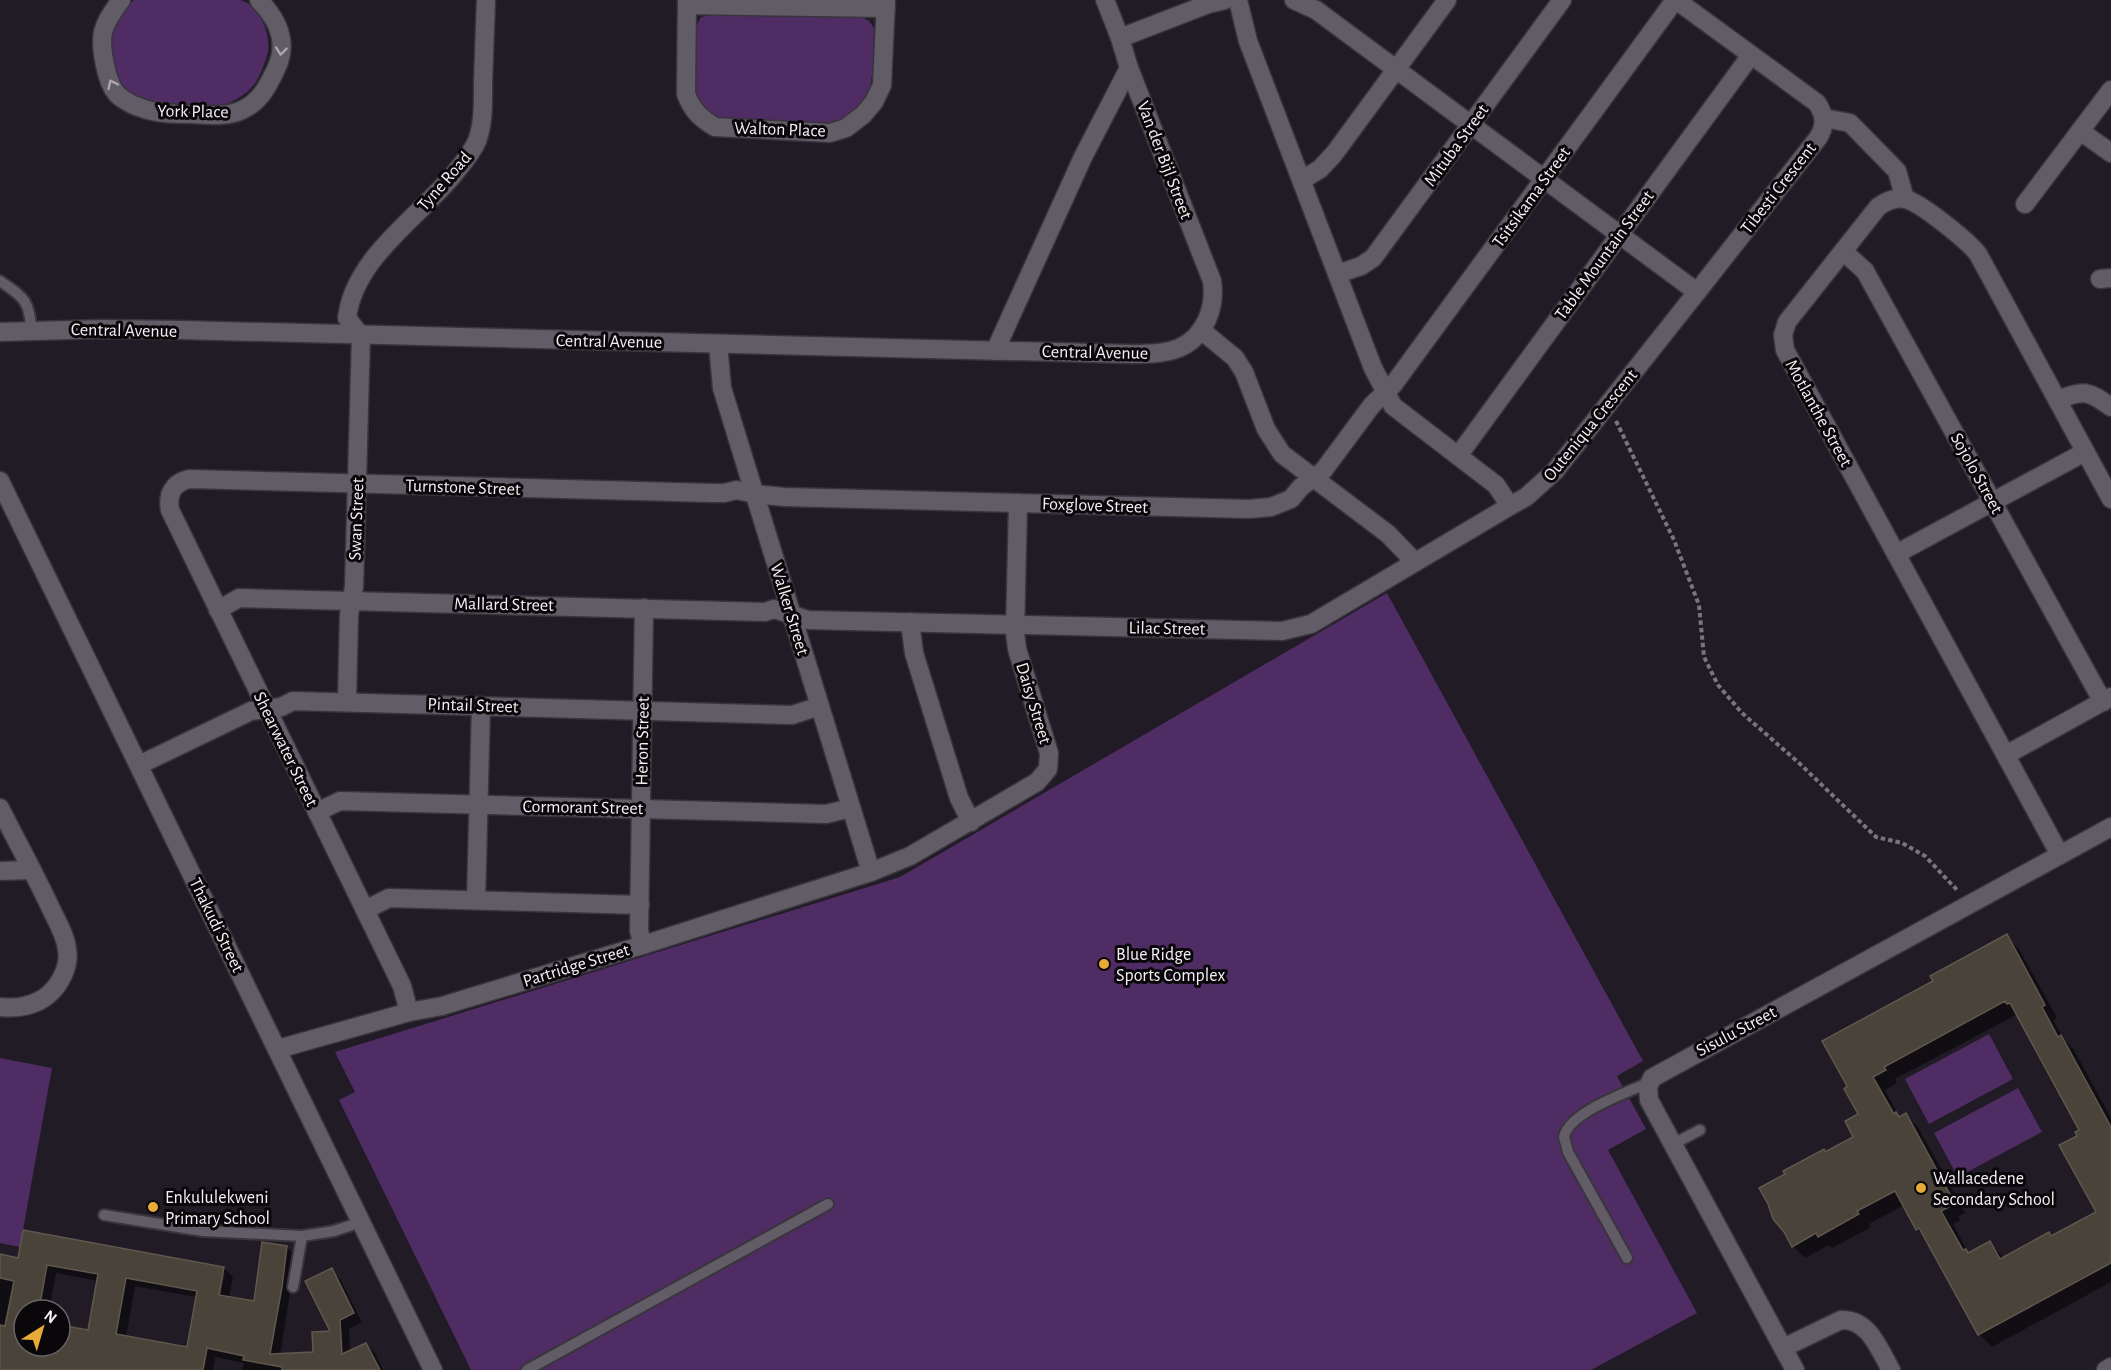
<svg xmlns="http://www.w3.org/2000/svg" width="2111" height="1370" font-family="'Alegreya Sans',sans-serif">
<rect width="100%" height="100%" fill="#201b24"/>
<g fill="#4f2c63">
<path d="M134,0C159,0 183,0 208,0C217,0 230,0 240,0C260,4 273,38 267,56C259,79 255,90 233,101C212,112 144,107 127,92C112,80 106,51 110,33C113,21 125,7 134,0Z"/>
<path d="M709,15L862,17L869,21L874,28L873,67L870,89L857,110L844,119L828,123C801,123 730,127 709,113C695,103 694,82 694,66C695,50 692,31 701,17Z"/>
<path d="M1387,593L1643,1061L1617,1076L1646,1129L1608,1150L1697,1313L1591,1370H471L339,1100L355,1092L335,1052L900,877Z"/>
<path d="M1989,1034L2013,1079L1929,1124L1905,1079Z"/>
<path d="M0,1058L52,1068L20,1247L0,1243Z"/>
<path d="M2018,1088L2042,1132L1958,1177L1934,1133Z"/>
</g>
<g fill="#0007" fill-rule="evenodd">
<path d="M2006,936L2019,949L2057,1018L2053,1020L2065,1041L2074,1050L2111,1118V1282L1992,1347L1979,1334L1927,1239L1917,1229L1904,1205L1869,1224L1871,1227L1832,1248L1829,1245L1805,1258L1793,1246L1787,1175L1856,1138L1860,1115L1846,1089L1935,982ZM2018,1014L2081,1130L2098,1213L2052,1237L2049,1234L2004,1258L1990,1243L1969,1254L1953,1224L1960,1220L1958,1216L1965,1213L1918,1127L1905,1114L1900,1118L1885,1090L1897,1083L1895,1079Z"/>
<path d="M286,1247L296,1256L280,1355L315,1353L333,1333L331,1270L340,1279L362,1322L349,1329L350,1352L366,1344L375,1353L383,1370H242L244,1363L215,1357L213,1370H0V1256L19,1260L224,1268L233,1277L229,1298L255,1303ZM56,1273L98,1281L89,1332L60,1326V1346H24V1310H49ZM222,1273H225L219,1303L216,1302ZM135,1286L197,1297L188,1349L126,1337Z"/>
</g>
<g fill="#49433a" stroke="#5f584e" stroke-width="1.5" fill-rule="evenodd">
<path d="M2007,934L2045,1005L2042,1007L2058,1037L2061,1035L2111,1127V1263L1978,1335L1919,1228L1916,1230L1895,1191L1857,1211L1859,1214L1818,1237L1816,1233L1792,1247L1784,1232L1773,1219L1768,1204L1759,1188L1785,1174L1783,1171L1824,1149L1825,1152L1853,1137L1845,1121L1858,1114L1844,1089L1847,1086L1822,1041L1933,981L1930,976ZM2005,1001L2007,1004L2010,1003L2079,1130L2075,1132L2077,1136L2059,1145L2096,1212L2051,1236L2049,1232L2000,1259L1990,1241L1968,1253L1966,1249L1963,1250L1941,1211L1949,1207L1946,1203L1953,1200L1906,1113L1899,1117L1896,1112L1894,1114L1873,1077L1886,1070L1884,1067Z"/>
<path d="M23,1230L224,1267L219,1295L254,1301L262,1242L287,1246L282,1287L270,1354L313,1352L312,1332L330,1331L305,1281L332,1268L354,1313L340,1320L342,1354L366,1343L380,1370H282V1367L243,1360L244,1356L207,1348L203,1370H0V1325L5,1326L14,1281L0,1278V1254L18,1258ZM47,1265L98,1274L88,1330L60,1325V1346H24V1310H39ZM126,1278L197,1291L187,1347L116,1334Z"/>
</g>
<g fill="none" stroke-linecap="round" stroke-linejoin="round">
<defs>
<g id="lane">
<path d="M0,281C23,297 30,300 31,330"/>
<path d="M1673,1144L1700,1130"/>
<path d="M104,1215L203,1231L302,1236L334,1231L361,1222"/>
<path d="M1627,1258L1568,1152L1564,1137C1569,1112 1627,1093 1650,1082"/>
<path d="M293,1287L302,1236"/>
<path d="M527,1370L828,1204"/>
</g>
<g id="street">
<path d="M121,0C114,10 106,20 103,32C100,46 106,81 116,93C120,98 132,105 139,107C156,114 174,114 193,114C208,115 228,117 242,110C260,102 268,86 276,69C289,42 278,20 259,0"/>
<path d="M687,0L686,94C692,110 700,118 715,127L830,133L846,128L863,115L874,102L882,85L886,0"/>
<path d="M1238,0L1248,41L1373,368L1393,406L1496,485L1510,506L1526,497L1555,471L1697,292L1316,10L1294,0"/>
<path d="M1676,0L1817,103C1825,115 1826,126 1818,138L1697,292"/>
<path d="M687,5L886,8"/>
<path d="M1120,38L1208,4L1225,0"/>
<path d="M1824,118L1850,123L1897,171L1905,199"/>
<path d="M2080,131L2111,153"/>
<path d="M1302,180L1320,169L1334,154L1447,0"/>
<path d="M2025,204L2111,90"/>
<path d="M1843,251L1865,271L2103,702"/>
<path d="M1337,274L1361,266L1373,258L1562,0"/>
<path d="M2100,279L2111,278"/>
<path d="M1201,330L1235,358L1244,372L1266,429L1282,454L1388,534L1415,562"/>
<path d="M0,332L104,329L181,330L1131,354C1147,354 1164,354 1179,348C1205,337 1216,307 1212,281L1129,68L1120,38L1105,0"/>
<path d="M718,344L722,388L871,872"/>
<path d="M995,351L1083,157L1129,68"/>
<path d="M2058,400C2083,389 2089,391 2111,407"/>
<path d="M1458,456L1751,55"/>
<path d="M1896,554L2085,452"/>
<path d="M218,610L239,598L765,612L774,609L808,620L1282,631L1311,624L1510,506"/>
<path d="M910,622L914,653L959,798L971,822"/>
<path d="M347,701L349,615L354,587L361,336L347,318C354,258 418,218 454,174C462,164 472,153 477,141C484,122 483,101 483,82C484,55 485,27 486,0"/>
<path d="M2006,755L2111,697"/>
<path d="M139,765L251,711L281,707L293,701L792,715L820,706"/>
<path d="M0,808C17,842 36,876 52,911C58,923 66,937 67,950C70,966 60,985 48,995C35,1006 16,1009 0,1007"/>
<path d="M317,812L340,801L826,814L851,808"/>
<path d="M2060,855L1785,350L1783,335L1787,322L1878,207C1886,201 1895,197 1905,199C1920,202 1968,241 1978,254L2111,499"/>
<path d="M0,871L32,870"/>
<path d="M476,900L481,706"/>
<path d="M365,910L389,898L640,905"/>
<path d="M643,945L639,931L644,608"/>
<path d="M409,1012L402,986L170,510C167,494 173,483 189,479L712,493H724L737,490L755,494L785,497L1249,509L1271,507L1291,499L1301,487L1323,471L1372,405L1393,385L1675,0"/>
<path d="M278,1049L409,1012L442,1006L643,945L871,872L910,856L1037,782L1048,769L1049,753L1017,649L1015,632L1018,503"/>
<path d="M1783,1348L1841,1320C1869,1319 1879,1349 1891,1370"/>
<path d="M1795,1370L1649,1100L1648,1087L1652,1078L2111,827"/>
<path d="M2106,1370L2111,1367"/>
</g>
<path id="secondary" d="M0,481L433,1370"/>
</defs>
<use href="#lane" stroke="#39353c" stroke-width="14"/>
<use href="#street" stroke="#39353c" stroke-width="21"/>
<use href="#secondary" stroke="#39353c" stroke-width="21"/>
<path stroke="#79757d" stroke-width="4" stroke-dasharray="4.5 3" stroke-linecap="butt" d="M1616,421L1674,540L1699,605L1704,657L1718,685L1742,713L1799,763L1876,837L1902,843L1925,856L1957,890"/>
<use href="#lane" stroke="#625c66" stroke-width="10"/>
<use href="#street" stroke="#625c66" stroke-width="18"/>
<use href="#secondary" stroke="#625c66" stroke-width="18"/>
</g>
<defs><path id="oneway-chevron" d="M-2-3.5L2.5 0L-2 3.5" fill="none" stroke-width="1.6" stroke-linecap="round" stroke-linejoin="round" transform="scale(1.5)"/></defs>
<g stroke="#aaa6ae">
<use href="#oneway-chevron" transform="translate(281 51) rotate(96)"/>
<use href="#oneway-chevron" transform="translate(112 84) rotate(-115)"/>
</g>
<g fill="#e8ab37" stroke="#09070a" stroke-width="2">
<circle cx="1104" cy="964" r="6"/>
<circle cx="1921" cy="1188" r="6"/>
<circle cx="153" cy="1207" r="6"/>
</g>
<g text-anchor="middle" stroke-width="6" stroke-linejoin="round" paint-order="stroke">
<g font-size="18" fill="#f3f0f6" stroke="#09070a">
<text transform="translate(193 111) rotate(1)" y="6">York Place</text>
<text transform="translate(780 129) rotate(2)" y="6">Walton Place</text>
<text transform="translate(1456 145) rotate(-54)" y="6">Mituba Street</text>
<text transform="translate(1165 160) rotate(69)" y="6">Van der Bijl Street</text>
<text transform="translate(444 181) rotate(-49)" y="6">Tyne Road</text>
<text transform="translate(1778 188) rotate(-52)" y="6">Tibesti Crescent</text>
<text transform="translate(1531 197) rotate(-54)" y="6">Tsitsikama Street</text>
<text transform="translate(1604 255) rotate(-54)" y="6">Table Mountain Street</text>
<text transform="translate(124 330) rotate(1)" y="6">Central Avenue</text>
<text transform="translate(609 341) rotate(1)" y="6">Central Avenue</text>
<text transform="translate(1095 352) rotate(1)" y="6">Central Avenue</text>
<text transform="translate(1819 413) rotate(61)" y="6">Motlanthe Street</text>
<text transform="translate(1590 425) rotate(-51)" y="6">Outeniqua Crescent</text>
<text transform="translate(1977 473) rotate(61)" y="6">Sojolo Street</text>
<text transform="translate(463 487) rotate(2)" y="6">Turnstone Street</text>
<text transform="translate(1095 505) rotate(2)" y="6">Foxglove Street</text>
<text transform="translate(356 519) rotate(-88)" y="6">Swan Street</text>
<text transform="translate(504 604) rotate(1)" y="6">Mallard Street</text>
<text transform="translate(790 609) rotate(73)" y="6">Walker Street</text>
<text transform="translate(1167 628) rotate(1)" y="6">Lilac Street</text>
<text transform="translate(1034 703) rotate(73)" y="6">Daisy Street</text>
<text transform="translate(473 705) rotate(2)" y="6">Pintail Street</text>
<text transform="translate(642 741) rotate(-89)" y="6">Heron Street</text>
<text transform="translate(286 749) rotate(64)" y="6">Shearwater Street</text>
<text transform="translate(583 807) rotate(1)" y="6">Cormorant Street</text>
<text transform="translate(217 925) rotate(64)" y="6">Thakudi Street</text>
<text transform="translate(576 965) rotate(-17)" y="6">Partridge Street</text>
<text transform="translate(1736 1031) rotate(-28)" y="6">Sisulu Street</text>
</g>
<g font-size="18" fill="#f3f0f6" stroke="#09070a" text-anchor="start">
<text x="1116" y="960">Blue Ridge<tspan x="1116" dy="21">Sports Complex</tspan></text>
<text x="1933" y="1184">Wallacedene<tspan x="1933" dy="21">Secondary School</tspan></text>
<text x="165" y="1203">Enkululekweni<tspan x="165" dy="21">Primary School</tspan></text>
</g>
</g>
<g transform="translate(42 1328) rotate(37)"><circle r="28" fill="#09070a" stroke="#676468" stroke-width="1.5"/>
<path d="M0-4.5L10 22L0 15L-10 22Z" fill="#e8ab37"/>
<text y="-9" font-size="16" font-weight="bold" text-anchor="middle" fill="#f3f0f6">N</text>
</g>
</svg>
